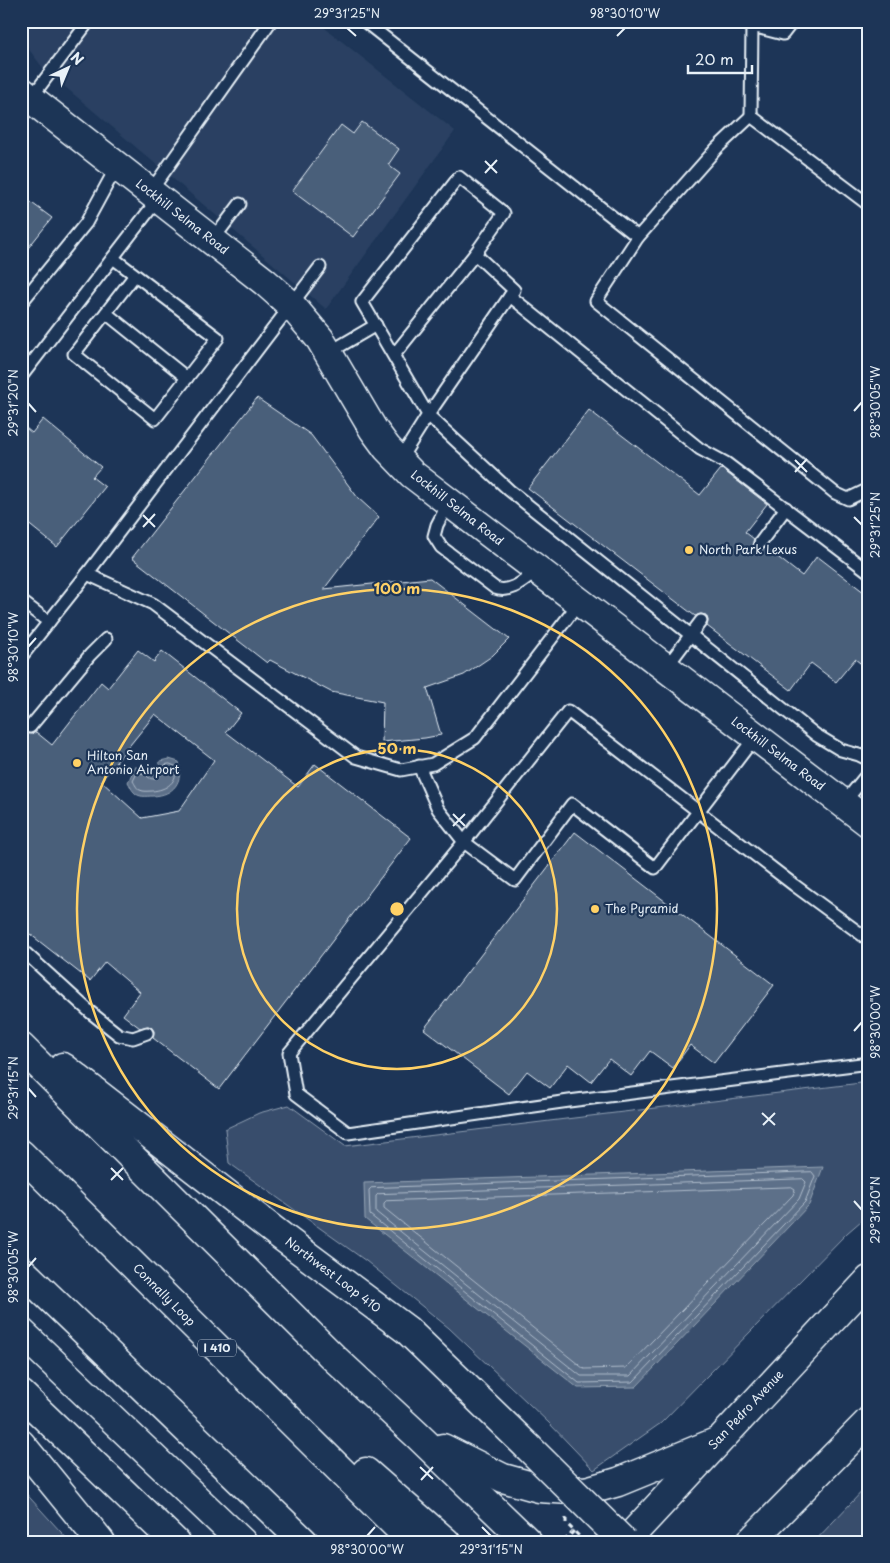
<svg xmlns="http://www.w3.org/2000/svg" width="890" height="1563" font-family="'Playpen Sans',sans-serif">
<rect width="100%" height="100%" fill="#1d3557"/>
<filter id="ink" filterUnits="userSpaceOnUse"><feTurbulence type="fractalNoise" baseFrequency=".02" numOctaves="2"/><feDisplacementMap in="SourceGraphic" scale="10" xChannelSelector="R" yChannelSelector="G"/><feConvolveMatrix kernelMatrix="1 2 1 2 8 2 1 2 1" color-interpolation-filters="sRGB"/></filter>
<g filter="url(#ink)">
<path fill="#2a4162" d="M21,21H316L455,131L326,309L43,68L21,39Z"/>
<g fill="#374d6c" stroke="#909fb2">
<path d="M869,1082V1214L847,1233L661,1423L594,1470L549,1423L449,1328L366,1261L229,1163L225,1129L259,1113L289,1105L345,1146Z"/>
<path d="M869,1484V1542H814Z"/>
<path d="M21,1488L70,1542H21Z"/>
</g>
<g fill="#5d7089" stroke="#95a4b5">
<path d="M169,759L179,762C183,782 174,795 153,796C146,796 139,798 134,792C131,789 130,785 128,782L135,767L144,768L153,775L159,771L160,761Z"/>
<path d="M823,1167L809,1205L636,1387L578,1388L365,1219L364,1183Z"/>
</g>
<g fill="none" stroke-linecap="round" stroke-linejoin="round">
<g stroke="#b0bdcc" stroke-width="1">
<path d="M170,764L175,766C179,782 166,790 152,791C148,791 144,792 140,790C137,789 135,784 133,781L137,773C150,772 148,786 162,774L165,765Z"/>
<path d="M812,1172L815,1176L805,1202L633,1382L579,1383L370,1215L369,1190L371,1188Z"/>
<path d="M803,1179L806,1182L799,1199L630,1376H581L376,1212V1196L378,1194Z"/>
<path d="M792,1187L795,1189L793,1195L626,1368L584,1369L384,1208V1203L386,1201Z"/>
</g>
</g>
<g fill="#495e7a" stroke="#e8f1f8" fill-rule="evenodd">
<path d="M362,122L399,149L388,165L400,174L353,237L292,191L341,125L353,134Z"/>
<path d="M21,195L52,218L21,257Z"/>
<path d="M257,398L311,435L358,498L379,517L324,589L430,578L509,639L492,656L464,675L427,688L441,735L425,738L382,742L383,702L331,692L270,660L267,663L132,558Z"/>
<path d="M589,410L700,495L721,469H722L767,504L745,532L754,539L753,543L755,549L760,550L766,548L802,576L817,556L869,596V670L855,659L836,682L811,663L791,690L707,626L708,621L706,615L701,614L695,616L528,488Z"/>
<path d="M43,419L101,467L92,477L105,487L57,547L21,518V424L32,433Z"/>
<path d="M138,650L154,662L162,651L241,713L226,732L298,787L315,764L411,838L219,1089L153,1038L154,1031L151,1027L148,1026L140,1028L123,1015L140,992L105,962L90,981L21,927V721L24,723L23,729L26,733L32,734L36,732L52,745L101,682L108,688ZM155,714L214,760L179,811L142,818L101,781Z"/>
<path d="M575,832L774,985L714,1063L690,1045L673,1068L650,1051L631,1076L609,1059L591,1082L568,1064L550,1088L527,1071L509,1094L424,1029Z"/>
</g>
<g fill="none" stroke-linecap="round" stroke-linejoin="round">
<defs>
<g id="lane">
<path d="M364,21L638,237L596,301L835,493L848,499L869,489"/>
<path d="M748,22L752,26L783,34L793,21"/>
<path d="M752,26L751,116L869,205"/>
<path d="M31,98L89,21"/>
<path d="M150,192L271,21"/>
<path d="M638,237L717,148L751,116"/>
<path d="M212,241L240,204"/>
<path d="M113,258L218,338L155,419L74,354L135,275"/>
<path d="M510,296L700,449L726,463L869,572"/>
<path d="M21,303L86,223L117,166"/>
<path d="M106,313L187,378"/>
<path d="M328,353L376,325"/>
<path d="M394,355L475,254"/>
<path d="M21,377L158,199"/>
<path d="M399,461L428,415L514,290L475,254L504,213L459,177L362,302L428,415L509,490L816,735L841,750L859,755L869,760"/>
<path d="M449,502L437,525L434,536L441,547L495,588C511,594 525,580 537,571"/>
<path d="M760,543L786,508"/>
<path d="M87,574L153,604L356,757L401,770L433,764L475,738L579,603"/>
<path d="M21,601L49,622"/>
<path d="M21,657L87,574L320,267"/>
<path d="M665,669L701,621"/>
<path d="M30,727L90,655L106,639"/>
<path d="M419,766L438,809L464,842L515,880L572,804L655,868L755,737"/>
<path d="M843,804L869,772"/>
<path d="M869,940L794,885L568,711L464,842L289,1053L296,1094L348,1133L569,1101L869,1063"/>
<path d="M21,949L90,1012L119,1035L133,1038L147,1033"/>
</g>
<g id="secondary">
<path d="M21,91L265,282L292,306L320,339L373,429L387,448L412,474L869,823"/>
<path d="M21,1047L333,1357L417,1435L528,1542"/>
<path d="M63,1067L281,1236L407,1330L528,1447"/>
<path d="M21,1394L175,1542"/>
<path d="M21,1444L101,1542"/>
<path d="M443,1448L503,1478L539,1488L586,1491L618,1482L716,1442"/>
</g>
<g id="primary">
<path d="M625,1542L869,1280"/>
<path d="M750,1542L869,1421"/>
</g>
<g id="highway">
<path d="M21,1154L413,1542"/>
<path d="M21,1270L304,1542"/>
<path d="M21,1332L242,1542"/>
<path d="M366,1472L446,1542"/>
</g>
</defs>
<use href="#lane" stroke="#e8f1f8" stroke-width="15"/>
<use href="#secondary" stroke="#e8f1f8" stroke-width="31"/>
<use href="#primary" stroke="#e8f1f8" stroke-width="31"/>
<use href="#highway" stroke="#e8f1f8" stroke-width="31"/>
<g stroke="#e8f1f8" stroke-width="3" stroke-dasharray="5 4" stroke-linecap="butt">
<path d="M566,1518V1523L583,1540"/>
<path d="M564,1541L574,1531"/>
</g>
<use href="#lane" stroke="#1d3557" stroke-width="11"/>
<use href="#secondary" stroke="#1d3557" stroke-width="28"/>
<use href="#primary" stroke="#1d3557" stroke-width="28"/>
<use href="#highway" stroke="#1d3557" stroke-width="28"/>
<defs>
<path id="secondary-bridge" d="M528,1447L624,1542"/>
</defs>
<use href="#secondary-bridge" stroke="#e8f1f8" stroke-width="31" stroke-linecap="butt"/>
<use href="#secondary-bridge" stroke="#1d3557" stroke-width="28"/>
</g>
</g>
<path fill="none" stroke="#e8f1f8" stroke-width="2" d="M347,28L356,36M617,36L625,28M485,161L497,173M485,173L497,160M28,403L36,412M854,411L862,402M795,460L807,472M795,472L807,459M143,515L155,527M854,517L862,525M143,527L155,514M28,647L36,638M453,814L465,826M453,826L465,814M854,1031L862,1022M28,1088L36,1097M762,1113L775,1125M763,1125L775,1113M111,1168L123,1180M111,1180L123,1168M854,1201L862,1210M28,1267L36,1258M420,1467L433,1479M421,1480L433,1467M482,1527L491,1536M367,1536L375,1527"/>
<g fill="none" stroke="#ffd166" stroke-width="2.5">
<circle cx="397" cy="909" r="160"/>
<circle cx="397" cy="909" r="320"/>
</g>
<g fill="#ffd166" stroke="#1d3557" stroke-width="2">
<circle cx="689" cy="550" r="5"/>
<circle cx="77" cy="763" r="5"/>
<circle cx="595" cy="909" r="5"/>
</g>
<g text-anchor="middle" stroke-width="4.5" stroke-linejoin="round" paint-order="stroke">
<rect fill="#1d3557" stroke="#abb9c8" stroke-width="1" x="198" y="1339.5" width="38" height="17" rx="4"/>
<g font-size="11" font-weight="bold" fill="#e8f1f8">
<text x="217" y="1352">I 410</text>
</g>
<g font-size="12" fill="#e8f1f8" stroke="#1d3557">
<text transform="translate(182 217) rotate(38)" y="4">Lockhill Selma Road</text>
<text transform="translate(457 508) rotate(38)" y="4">Lockhill Selma Road</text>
<text transform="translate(778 754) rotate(37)" y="4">Lockhill Selma Road</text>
<text transform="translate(333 1275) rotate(37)" y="4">Northwest Loop 410</text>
<text transform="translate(164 1295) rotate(45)" y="4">Connally Loop</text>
<text transform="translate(746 1410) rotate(-47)" y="4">San Pedro Avenue</text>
</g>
<g font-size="12" fill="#e8f1f8" stroke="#1d3557" text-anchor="start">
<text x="699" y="554">North Park Lexus</text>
<text x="87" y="760">Hilton San<tspan x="87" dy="14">Antonio Airport</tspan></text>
<text x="605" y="913">The Pyramid</text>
</g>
</g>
<circle cx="397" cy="909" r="8" fill="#ffd166" stroke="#1d3557" stroke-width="2.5"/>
<g font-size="15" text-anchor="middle" font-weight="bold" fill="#ffd166" stroke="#1d3557" stroke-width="4.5" stroke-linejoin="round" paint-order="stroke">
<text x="397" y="594">100 m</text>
<text x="397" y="754">50 m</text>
</g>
<rect width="890" height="1563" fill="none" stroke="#1d3557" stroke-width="55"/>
<g transform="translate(68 68) rotate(44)" stroke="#1d3557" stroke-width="4" paint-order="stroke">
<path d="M0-4L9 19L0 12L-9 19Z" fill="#e8f1f8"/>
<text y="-8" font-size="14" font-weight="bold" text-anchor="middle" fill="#e8f1f8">N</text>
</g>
<path d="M688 65v8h64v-8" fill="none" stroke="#e8f1f8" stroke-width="2.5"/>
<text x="695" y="65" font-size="15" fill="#e8f1f8" stroke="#1d3557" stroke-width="4" paint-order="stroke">20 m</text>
<rect x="28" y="28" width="834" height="1508" fill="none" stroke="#e8f1f8" stroke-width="2"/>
<g font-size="12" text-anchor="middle" fill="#e8f1f8">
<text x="347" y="18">29°31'25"N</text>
<text x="625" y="18">98°30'10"W</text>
<text transform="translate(876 402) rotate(-90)" y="4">98°30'05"W</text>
<text transform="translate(14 403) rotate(-90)" y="4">29°31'20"N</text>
<text transform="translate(876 525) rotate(-90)" y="4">29°31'25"N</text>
<text transform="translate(14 647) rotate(-90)" y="4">98°30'10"W</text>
<text transform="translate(876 1022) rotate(-90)" y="4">98°30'00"W</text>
<text transform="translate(14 1088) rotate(-90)" y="4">29°31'15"N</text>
<text transform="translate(876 1210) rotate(-90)" y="4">29°31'20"N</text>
<text transform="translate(14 1267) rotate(-90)" y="4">98°30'05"W</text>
<text x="367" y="1554">98°30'00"W</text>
<text x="491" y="1554">29°31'15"N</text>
</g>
</svg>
